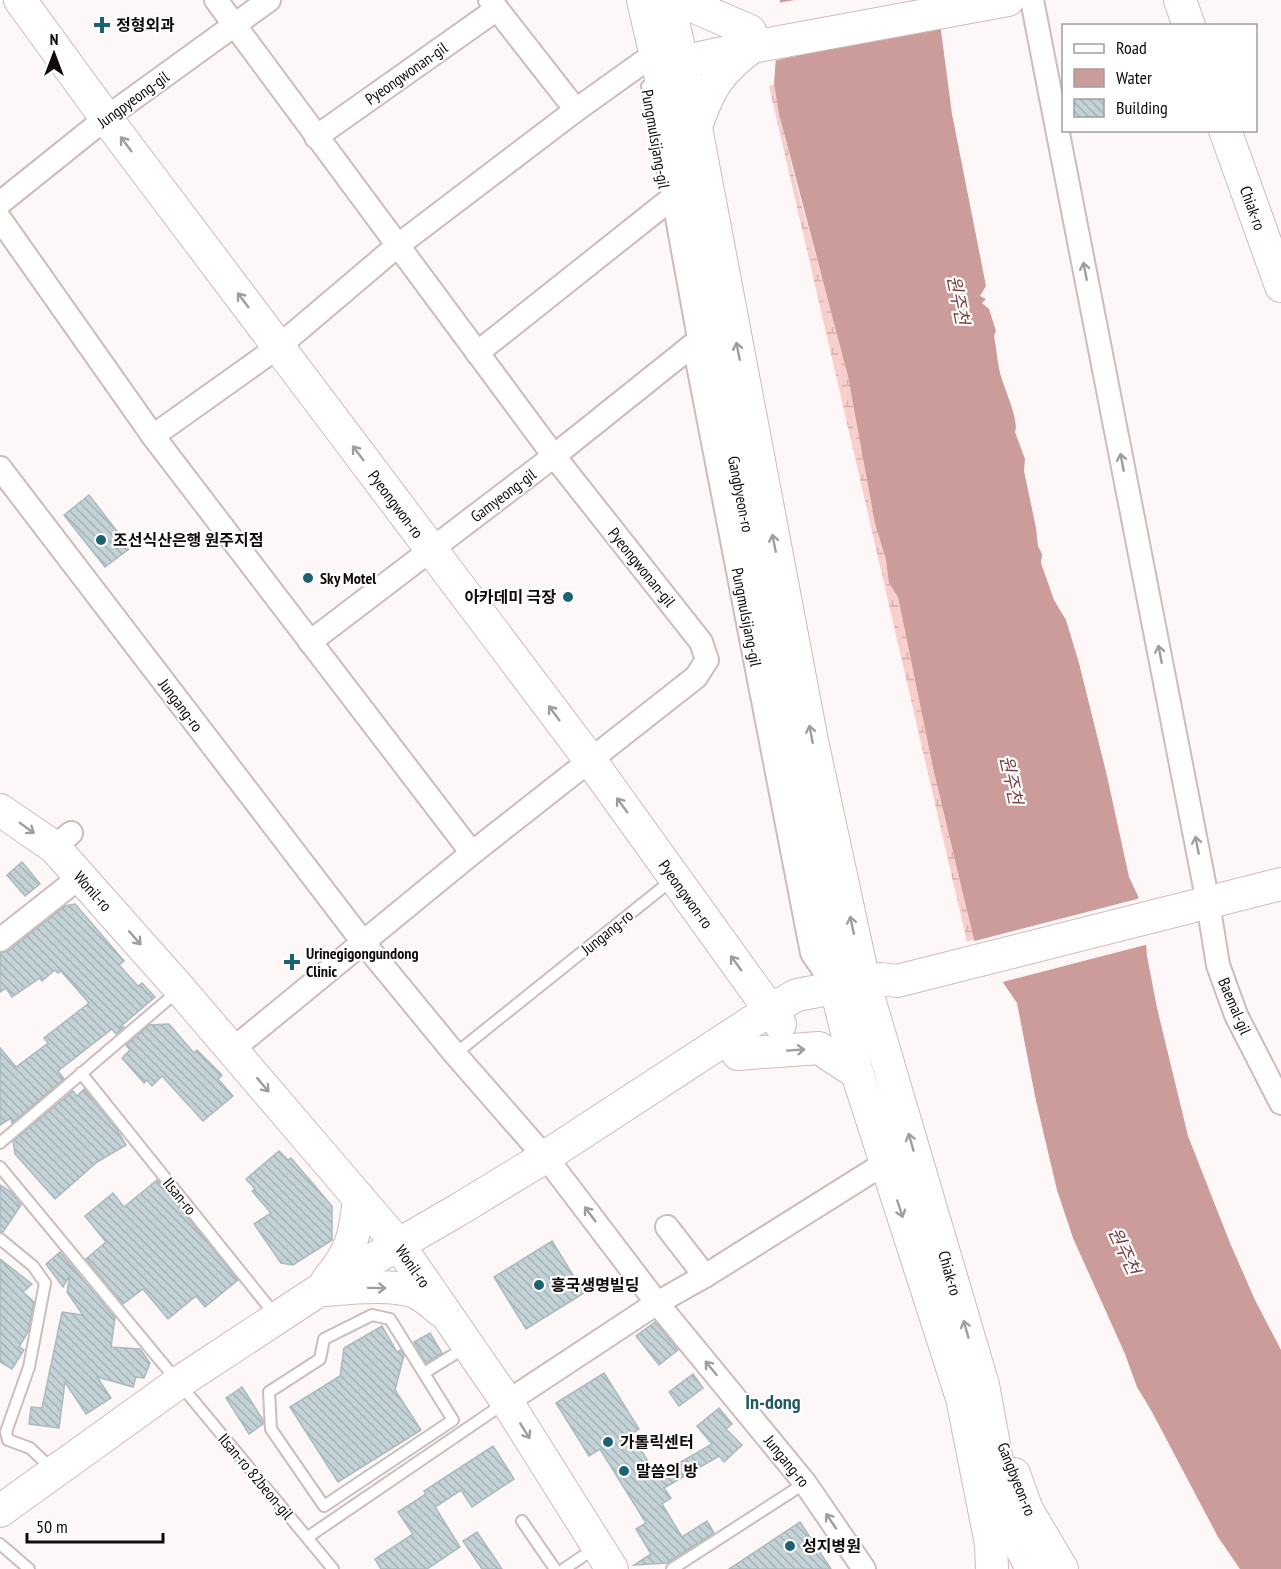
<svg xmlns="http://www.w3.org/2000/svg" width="1281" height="1569" font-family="'PT Sans Narrow','Noto Sans KR',sans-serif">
<defs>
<pattern id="wetland-marsh" width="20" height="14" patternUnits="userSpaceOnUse" patternTransform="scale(1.5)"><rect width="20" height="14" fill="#f9cfcd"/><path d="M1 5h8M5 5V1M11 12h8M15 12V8" fill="none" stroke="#d4b1af"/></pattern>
<pattern id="building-back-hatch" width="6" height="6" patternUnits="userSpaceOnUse" patternTransform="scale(1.5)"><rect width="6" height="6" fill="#c2d2d6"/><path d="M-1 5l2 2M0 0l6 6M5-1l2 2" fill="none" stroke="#a6b3b6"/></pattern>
</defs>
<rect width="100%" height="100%" fill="#fef7f7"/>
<path fill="url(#wetland-marsh)" d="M774,84C791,183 825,278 848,375C862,435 867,496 884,554C889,571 888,581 898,597L933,768L974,940L967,942L769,86Z"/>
<path fill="#cb9c9a" d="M780,0H937L952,114L986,286L980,296L986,299L982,303L989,309L996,331L994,336C996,346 997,358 999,368C1001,383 1020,419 1015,432L1025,459L1024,471L1036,528L1038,546L1042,554L1041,563L1054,600L1066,620L1079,663L1107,776L1129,877L1138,896L1145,930L1147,956L1157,1008L1188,1136L1230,1243L1255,1300L1281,1350V1569H1240L1218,1537L1152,1412L1137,1387L1125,1354L1073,1238L1057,1190L1036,1101L1017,1003L974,940L933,768L898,597L889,583L886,560L875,523L848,376L779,114L774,84Z"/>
<g fill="#fef7f7">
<path d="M795,0H940L848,45L773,61L777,3Z"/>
<path d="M1141,898L1148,930L1149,944L999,983L971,942Z"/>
</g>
<g fill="url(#building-back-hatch)" stroke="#aababf" stroke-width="1.5">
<path d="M89,495L130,548L105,567L64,515Z"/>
<path d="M22,862L40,884L25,896L7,875Z"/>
<path d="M75,904L124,961L119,965L138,986L142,983L155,997L120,1027H124L116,1034L112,1029L58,1071L64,1079L12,1123L11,1118L0,1125V1048L16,1067L48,1043L44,1038L89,1003L61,971L58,973L55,970L42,981L40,978L12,997L6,988L0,992V953L8,951L65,906Z"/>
<path d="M169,1024L194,1053L197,1050L222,1075L218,1079L233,1096L203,1121L162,1076L152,1086L147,1080L144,1083L122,1058L130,1050L126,1045L149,1025Z"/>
<path d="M84,1089L117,1130L126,1145L97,1162L55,1199L15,1154L13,1141L73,1091L77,1096Z"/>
<path d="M279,1151L288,1160L291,1158L332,1206V1240L293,1265L281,1263L254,1224L271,1213L252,1191L255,1189L246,1179Z"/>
<path d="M157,1180L238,1280L205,1307L196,1296L168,1319L143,1289L123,1304L86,1259L106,1242L85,1216L113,1193L124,1207Z"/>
<path d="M0,1185L11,1192L21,1205L3,1232H0Z"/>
<path d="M552,1241L584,1293L526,1329L494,1277Z"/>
<path d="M60,1252L115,1318L111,1347L140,1349L150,1363L144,1378L136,1377L133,1387L97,1377L111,1398L86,1414L65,1382L59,1428L29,1424L31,1407L42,1408L62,1312L83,1315L67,1292L70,1275L63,1287L46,1264Z"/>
<path d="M0,1259L32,1284L23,1292L34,1302L28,1332L19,1347L24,1350L12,1369L0,1362Z"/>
<path d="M655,1322L678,1350L659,1365L636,1336Z"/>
<path d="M382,1326L397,1352L401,1350L404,1355L395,1390L421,1430L338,1482L290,1407L340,1376L344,1348Z"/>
<path d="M430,1333L442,1353L426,1363L414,1342Z"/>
<path d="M604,1373L639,1429L631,1434L657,1476L712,1444L697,1426L719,1408L732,1424L726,1429L742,1445L724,1462L719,1456L664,1488L671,1498L662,1504L682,1537L707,1521L714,1533L667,1563L634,1565L651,1554L636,1529L646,1523L600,1449L589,1456L556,1403Z"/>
<path d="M693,1374L703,1388L679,1406L669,1392Z"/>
<path d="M242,1387L263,1420V1424L249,1434L226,1398Z"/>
<path d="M493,1446L514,1479L472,1507L461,1490L435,1507L460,1547L427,1569H381L375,1559L413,1534L398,1512L426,1494L424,1491Z"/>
<path d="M800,1522L831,1569H729Z"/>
<path d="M477,1532L502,1569H482L463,1541Z"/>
</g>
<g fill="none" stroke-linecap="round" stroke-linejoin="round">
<defs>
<g id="lane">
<path d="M647,86L694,344"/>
<path d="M455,1054L672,880"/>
<path d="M81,1073L276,1316"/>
<path d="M0,1143L178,991"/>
<path d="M0,1167L333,1569"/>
<path d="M0,1239L33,1266L45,1283L29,1367L6,1432L8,1440L30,1448L53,1470"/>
<path d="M372,1315L390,1319L453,1420L324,1506L271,1429L269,1392L320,1359L324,1339Z"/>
<path d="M424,1373L466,1347"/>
<path d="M522,1521L555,1569"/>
<path d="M308,1537L506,1402"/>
<path d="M0,1544L29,1569"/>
<path d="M564,1569L595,1548"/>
<path d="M672,1569L805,1483"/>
</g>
<g id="street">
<path d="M216,0L554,456L701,642L707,660L696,677L472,853L233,1049"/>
<path d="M490,0L576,110"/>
<path d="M1032,0L1208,903L1218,965L1236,1015L1281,1103"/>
<path d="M316,137L497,9"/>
<path d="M0,203L106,118L269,0"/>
<path d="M0,219L153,436L472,853"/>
<path d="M477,353L667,202"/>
<path d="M153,436L278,347L397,246L576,110L643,62L657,57"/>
<path d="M0,468L363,942L455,1054L545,1157"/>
<path d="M310,642L554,456L694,344L812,953L830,979"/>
<path d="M54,847L71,833"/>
<path d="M0,940L80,877"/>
<path d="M555,1169L657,1303L805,1483L864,1569"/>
<path d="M667,1227L705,1276"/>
<path d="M507,1402L657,1303L705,1276L885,1163"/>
</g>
<g id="secondary">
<path d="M20,0L106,118L590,760L780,1024"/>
<path d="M643,0L666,100L836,988L857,1073L962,1398L991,1544L992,1569"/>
<path d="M668,0L690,96L812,741L864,982L983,1385L1009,1526"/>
<path d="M684,0L697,8L750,31"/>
<path d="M1180,0L1189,26"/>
<path d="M662,66L752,47L1008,0"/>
<path d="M695,129C709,89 717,73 752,47"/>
<path d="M1225,130L1281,286"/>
<path d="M0,810L54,847L180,989L398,1244L507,1402L612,1569"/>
<path d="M738,1054L819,1048L857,1073"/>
<path d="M327,1281C352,1251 355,1236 359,1198"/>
<path d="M325,1290C349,1288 395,1283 417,1293C425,1297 433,1304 440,1310"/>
<path d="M1014,1474L1027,1510L1062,1569"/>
<path d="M1002,1506L1009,1524L1032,1569"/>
<path d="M0,1511L178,1383L318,1291L458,1210L545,1157L770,1010L797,995L881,979L897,981L1281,884"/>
</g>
</defs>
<use href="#lane" stroke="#ccbcbb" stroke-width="14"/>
<use href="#street" stroke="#ccbcbb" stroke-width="26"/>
<use href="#secondary" stroke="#ccbcbb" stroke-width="34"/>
<use href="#lane" stroke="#fff" stroke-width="10"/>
<use href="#street" stroke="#fff" stroke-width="22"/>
<use href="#secondary" stroke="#fff" stroke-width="32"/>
</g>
<defs><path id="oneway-shaft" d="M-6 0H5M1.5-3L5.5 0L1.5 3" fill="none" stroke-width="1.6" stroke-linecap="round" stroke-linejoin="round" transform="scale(1.5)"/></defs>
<g stroke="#a09e9d">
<use href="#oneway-shaft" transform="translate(126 144) rotate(-127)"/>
<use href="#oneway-shaft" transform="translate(1085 271) rotate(-101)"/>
<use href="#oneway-shaft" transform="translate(243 300) rotate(-127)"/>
<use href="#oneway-shaft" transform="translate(738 351) rotate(-101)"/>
<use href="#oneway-shaft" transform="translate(358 453) rotate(-127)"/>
<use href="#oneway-shaft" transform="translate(1122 462) rotate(-101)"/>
<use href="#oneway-shaft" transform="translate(774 543) rotate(-101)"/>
<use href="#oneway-shaft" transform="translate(1160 654) rotate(-101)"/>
<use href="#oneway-shaft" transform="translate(554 713) rotate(-127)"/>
<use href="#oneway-shaft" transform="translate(811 734) rotate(-101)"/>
<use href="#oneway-shaft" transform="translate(622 805) rotate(-126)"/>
<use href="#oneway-shaft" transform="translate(27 828) rotate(36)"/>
<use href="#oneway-shaft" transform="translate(1197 845) rotate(-101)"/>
<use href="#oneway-shaft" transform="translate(852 925) rotate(-102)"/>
<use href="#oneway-shaft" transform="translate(135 938) rotate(49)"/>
<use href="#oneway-shaft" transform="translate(736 963) rotate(-126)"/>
<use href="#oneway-shaft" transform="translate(796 1050) rotate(-4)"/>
<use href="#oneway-shaft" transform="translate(263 1085) rotate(50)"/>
<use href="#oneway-shaft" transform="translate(911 1142) rotate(-106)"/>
<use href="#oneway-shaft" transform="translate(900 1209) rotate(72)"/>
<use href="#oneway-shaft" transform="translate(590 1214) rotate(-127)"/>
<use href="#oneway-shaft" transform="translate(377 1288) rotate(1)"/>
<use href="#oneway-shaft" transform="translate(966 1329) rotate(-106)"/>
<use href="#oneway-shaft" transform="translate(711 1368) rotate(-129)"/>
<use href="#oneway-shaft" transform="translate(525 1431) rotate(58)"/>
<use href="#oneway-shaft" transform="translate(831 1521) rotate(-124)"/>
</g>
<g fill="#1b6372" stroke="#fff" stroke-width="2">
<path d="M99 16h6v6h6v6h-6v6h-6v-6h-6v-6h6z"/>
<circle cx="101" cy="540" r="6"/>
<circle cx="308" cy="578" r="6"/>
<circle cx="568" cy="597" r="6"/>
<path d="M289 953h6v6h6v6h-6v6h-6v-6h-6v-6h6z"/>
<circle cx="539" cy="1285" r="6"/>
<circle cx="608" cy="1442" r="6"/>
<circle cx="624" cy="1471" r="6"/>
<circle cx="790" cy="1546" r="6"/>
</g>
<g text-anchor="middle" stroke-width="4.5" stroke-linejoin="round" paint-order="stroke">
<g font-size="16" font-weight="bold" fill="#110c0b" stroke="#fff" text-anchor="start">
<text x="116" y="31">정형외과</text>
<text x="113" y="546">조선식산은행 원주지점</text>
<text x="320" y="584">Sky Motel</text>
<text x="556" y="603" text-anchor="end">아카데미 극장</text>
<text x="306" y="959">Urinegigongundong<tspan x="306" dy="18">Clinic</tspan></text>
<text x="551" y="1291">흥국생명빌딩</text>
<text x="620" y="1448">가톨릭센터</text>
<text x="636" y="1477">말씀의 방</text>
<text x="802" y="1552">성지병원</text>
</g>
<g font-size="16" fill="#110c0b" stroke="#fff">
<text transform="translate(406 73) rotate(-35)" y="6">Pyeongwonan-gil</text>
<text transform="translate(133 99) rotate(-36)" y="6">Jungpyeong-gil</text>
<text transform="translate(656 139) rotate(80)" y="6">Pungmulsijang-gil</text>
<text transform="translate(1253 208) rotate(70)" y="6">Chiak-ro</text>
<text transform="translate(741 494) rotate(79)" y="6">Gangbyeon-ro</text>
<text transform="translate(503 495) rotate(-37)" y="6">Gamyeong-gil</text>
<text transform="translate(396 504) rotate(53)" y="6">Pyeongwon-ro</text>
<text transform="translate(642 567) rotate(51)" y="6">Pyeongwonan-gil</text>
<text transform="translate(747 617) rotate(79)" y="6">Pungmulsijang-gil</text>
<text transform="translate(181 705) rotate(53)" y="6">Jungang-ro</text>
<text transform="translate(93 891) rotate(48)" y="6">Wonil-ro</text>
<text transform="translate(686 894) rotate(54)" y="6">Pyeongwon-ro</text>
<text transform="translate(607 932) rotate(-39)" y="6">Jungang-ro</text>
<text transform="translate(1235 1006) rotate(67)" y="6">Baemal-gil</text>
<text transform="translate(180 1196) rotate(51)" y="6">Ilsan-ro</text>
<text transform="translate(413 1266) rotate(55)" y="6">Wonil-ro</text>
<text transform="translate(950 1273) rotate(74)" y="6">Chiak-ro</text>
<text transform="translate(787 1461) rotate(51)" y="6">Jungang-ro</text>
<text transform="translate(256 1476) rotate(50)" y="6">Ilsan-ro 82beon-gil</text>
<text transform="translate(1017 1479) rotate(68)" y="6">Gangbyeon-ro</text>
</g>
<g font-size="18" font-style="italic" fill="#7e3f3f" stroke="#fff">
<text transform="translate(958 300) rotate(79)" y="6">원주천</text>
<text transform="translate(1011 780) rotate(78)" y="6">원주천</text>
<text transform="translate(1124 1251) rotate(65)" y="6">원주천</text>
</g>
<g font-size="20" font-weight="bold" fill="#225965" stroke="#fff">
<text x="773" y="1409">In-dong</text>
</g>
</g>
<rect x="1062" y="24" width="195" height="108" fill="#ffffff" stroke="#a09e9d" stroke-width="1.5"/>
<rect x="1074" y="44" width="30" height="9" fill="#ffffff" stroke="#a09e9d" stroke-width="1.5"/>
<text x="1116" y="54" font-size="18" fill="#110c0b">Road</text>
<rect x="1074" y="69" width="30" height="18" fill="#cb9c9a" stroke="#a09e9d" stroke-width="1.5"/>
<text x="1116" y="84" font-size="18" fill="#110c0b">Water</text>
<rect x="1074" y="99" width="30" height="18" fill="url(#building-back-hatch)" stroke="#a09e9d" stroke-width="1.5"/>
<text x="1116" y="114" font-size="18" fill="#110c0b">Building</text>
<g transform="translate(54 54)" stroke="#ffffff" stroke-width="4.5" paint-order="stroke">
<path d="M0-4.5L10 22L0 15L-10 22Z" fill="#110c0b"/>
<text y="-9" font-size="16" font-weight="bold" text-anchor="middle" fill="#110c0b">N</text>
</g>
<path d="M27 1533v9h136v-9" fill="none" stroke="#110c0b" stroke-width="3"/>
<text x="36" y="1533" font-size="18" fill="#110c0b" stroke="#ffffff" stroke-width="4.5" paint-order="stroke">50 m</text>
</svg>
